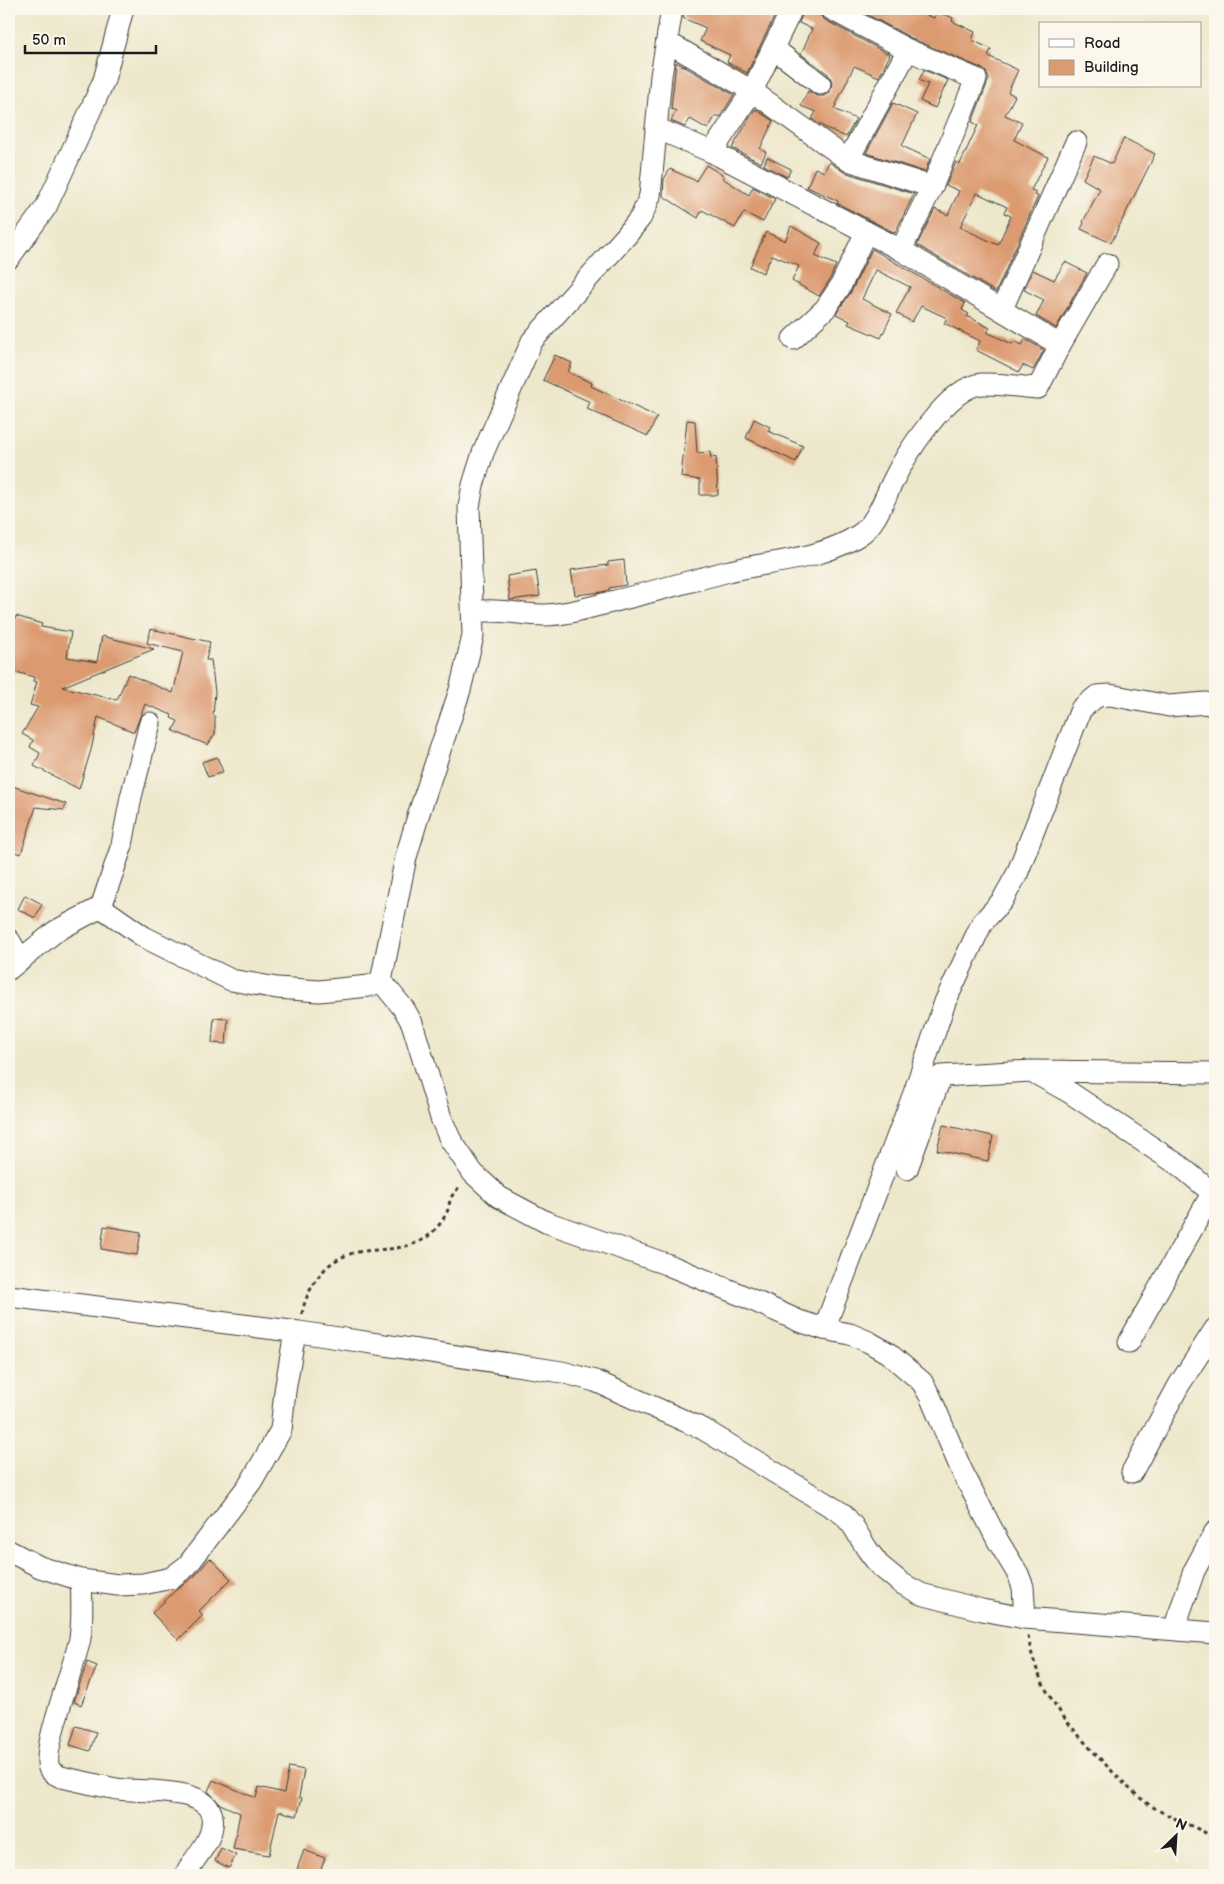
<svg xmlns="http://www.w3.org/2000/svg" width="1224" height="1884" font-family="'Balsamiq Sans',sans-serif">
<rect width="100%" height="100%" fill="#fbf7ec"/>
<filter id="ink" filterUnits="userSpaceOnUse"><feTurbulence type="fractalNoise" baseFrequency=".02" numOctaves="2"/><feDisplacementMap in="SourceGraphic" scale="10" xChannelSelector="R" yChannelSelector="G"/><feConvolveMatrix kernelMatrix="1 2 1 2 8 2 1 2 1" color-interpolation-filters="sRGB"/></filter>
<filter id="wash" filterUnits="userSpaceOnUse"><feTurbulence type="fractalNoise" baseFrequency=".0096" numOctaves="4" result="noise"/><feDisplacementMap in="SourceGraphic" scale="20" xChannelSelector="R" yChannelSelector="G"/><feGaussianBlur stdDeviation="1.12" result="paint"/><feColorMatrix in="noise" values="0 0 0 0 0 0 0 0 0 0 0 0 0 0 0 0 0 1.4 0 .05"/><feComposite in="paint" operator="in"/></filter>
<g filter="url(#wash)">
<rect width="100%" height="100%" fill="#ede7cb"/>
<g id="blocks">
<g fill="#db9a6f" fill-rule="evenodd">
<path d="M684,9H778L747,73L727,62L730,55L700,41L706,28L683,18Z"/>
<path d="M804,9H819L820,15L825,20L890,55L879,77L854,66L834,109L856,119L846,137L824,127L812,119L816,112L801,106L808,91L818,96H824L830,92L832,85L831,79L828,74L801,54L812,29L799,23Z"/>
<path d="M857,9H913L934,18L937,11L953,18L952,21L975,32L972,40L991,49L988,56L1018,70L1008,92L1015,96L1005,115L1022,123L1014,140L1048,157L1031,190L1037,192L1035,195L1038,196L996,292L917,245L935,209L948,215L959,191L946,185L956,162L960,164L978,125L972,122L989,79L986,72L981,68L913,39ZM977,193L1007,207L1004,213L1011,216L998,245L960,227Z"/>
<path d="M676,62L734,95L720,117L716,115L708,129L690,119L685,127L671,121L676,111L671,109Z"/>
<path d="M924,70L948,80L935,108L920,101L928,84L919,80Z"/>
<path d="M893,103L917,114L902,146L930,159L925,172L866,153Z"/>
<path d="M755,109L773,121L760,149L766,152L761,163L732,148Z"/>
<path d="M1124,138L1155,154L1111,243L1081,229L1084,223L1083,222L1100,189L1083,179L1094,156L1112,164Z"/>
<path d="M767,157L791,169L787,177L764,165Z"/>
<path d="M829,162L844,172L914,194L895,233L837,203L838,201L807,187L815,168L824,172Z"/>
<path d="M706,165L724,176L722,178L749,195L753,187L775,199L763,222L744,212L735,228L702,210L698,218L663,196L664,179L670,169L696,181Z"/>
<path d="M791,226L821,243L815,256L836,265L829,281L819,296L792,281L799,266L772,255L763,273L750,267L766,232L785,241Z"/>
<path d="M872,249L965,303L962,310L969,314L967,316L990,328L987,332L1012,344L1014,341L1022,345L1025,339L1044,350L1033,370L1023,365L1019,372L976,350L980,341L944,323L947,318L921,306L912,322L896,313L910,287L876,270L862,299L892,314L881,338L848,324L850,321L836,314L851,292Z"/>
<path d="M1065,262L1087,273L1056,328L1036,316L1044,300L1024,290L1033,270L1054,280Z"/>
<path d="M555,355L572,363L568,372L592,383L591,386L657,417L648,436L587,409L590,402L543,380Z"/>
<path d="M754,419L770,427L768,431L803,446L796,462L746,438Z"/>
<path d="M687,420L695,421L697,453L710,452L711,458L716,457L718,495H700V480L681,477Z"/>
<path d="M624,560L626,585L609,588V590L602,592L575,595L571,570L608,565V562Z"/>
<path d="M536,571L540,596L510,600L507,576Z"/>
<path d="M16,616L42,624L41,627L71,632L67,657L97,662L102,636L154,649L62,687L117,700L128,674L173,693L183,652L147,643L151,629L210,642L206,660H211L215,692L213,715L215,716V734L208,745L173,731L178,721L171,718L172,715L145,704L134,732L98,717L91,750L79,789L34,766L40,753L30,747L33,740L22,734L38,707L30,705L37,682L33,681L34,677L9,670V638Z"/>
<path d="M217,757L223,772L208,777L202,762Z"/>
<path d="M12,786L66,804L64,810L36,807L21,854L9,850V796Z"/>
<path d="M25,895L42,904L35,918L18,909Z"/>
<path d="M214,1018L228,1019L226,1044L212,1043Z"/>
<path d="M943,1125L993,1136L988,1161L937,1150Z"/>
<path d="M104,1226L141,1232L137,1255L101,1249Z"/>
<path d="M210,1558L231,1579L199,1611L203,1615L178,1640L152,1613L177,1589L195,1576Z"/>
<path d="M87,1662L97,1666L81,1705L74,1702Z"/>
<path d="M76,1726L96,1732L90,1751L70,1745Z"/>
<path d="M289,1767L304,1770L299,1797L302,1798L297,1816L279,1811L269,1855L233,1849L240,1813L220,1804L208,1791L213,1780L256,1798L259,1787L284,1793Z"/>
<path d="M221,1848L236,1855L229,1868L215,1861Z"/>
<path d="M304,1850L325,1858L319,1875H295Z"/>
</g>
</g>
</g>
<g filter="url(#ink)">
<use href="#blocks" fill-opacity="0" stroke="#3b3a36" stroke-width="1"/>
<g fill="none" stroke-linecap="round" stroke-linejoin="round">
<defs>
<g id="street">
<path d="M831,9L908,50L976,79L932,187L901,250"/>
<path d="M667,42L752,91L848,160L932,187"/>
<path d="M773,48L820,84"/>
<path d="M656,128L712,152L901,250L1060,345"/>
<path d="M712,152L752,91L792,9"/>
<path d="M848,160L908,50"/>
<path d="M9,258L46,207L92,107L104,80L123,9"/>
<path d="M1002,309L1076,142"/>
<path d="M793,339L825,309L840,287L866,232"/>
<path d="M473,612C499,608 520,615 545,615C565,615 591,607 611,602C649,593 687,582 725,572C769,561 819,561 859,535C875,525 883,502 891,485C904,457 948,386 982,384C1000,383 1020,387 1038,388L1060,345L1107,264"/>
<path d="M101,907L144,937L231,980L277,988L319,991L369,986L381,981L406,857L419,813L460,690L473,636L469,507L473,485L483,453L532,341L626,236L641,217L650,196L661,76L672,9"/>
<path d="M9,940L21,960"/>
<path d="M9,969L56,931L101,907L122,845L131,797L150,723"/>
<path d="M381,981L404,1009L412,1023L441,1118L450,1139L473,1173L499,1197L546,1222L666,1264L741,1295L799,1321L824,1329L850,1334L869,1342L888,1353L922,1382L930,1396L961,1469L998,1541L1018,1574L1023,1587L1025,1618"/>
<path d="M1034,1071L1215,1073"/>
<path d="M907,1169L941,1076L1031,1071L1069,1092L1180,1166L1215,1195"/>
<path d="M9,1296L299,1332L562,1372L595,1381L703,1429L835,1509L843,1514L853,1526L867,1549L879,1565L901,1583L921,1594L982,1610L1025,1618L1215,1633"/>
<path d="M824,1329L914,1093L945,1002L982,923L1002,901L1017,874L1081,709L1097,696L1110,695L1169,706L1206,703L1215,706"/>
<path d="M1129,1342L1215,1188"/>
<path d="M1132,1472L1179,1385L1215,1329"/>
<path d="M9,1551L40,1567L81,1580L118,1585L143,1584L171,1578L187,1566L251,1482L281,1430L285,1391L295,1332"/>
<path d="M81,1580C82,1599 83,1619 80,1638C76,1663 41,1749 49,1768C51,1773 57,1775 61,1777C80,1781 99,1786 117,1789C142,1793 219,1784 212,1826C210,1844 193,1859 185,1875"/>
<path d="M1174,1629L1194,1571L1215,1532"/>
</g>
</defs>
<use href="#street" stroke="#3b3a36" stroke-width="23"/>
<g stroke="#3b3a36" stroke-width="3" stroke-dasharray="4 4" stroke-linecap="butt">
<path d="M302,1314C304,1302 309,1290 317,1279C346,1236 387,1260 424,1239C434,1233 442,1222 447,1212C449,1208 449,1202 451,1198C453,1193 458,1189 461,1185"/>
<path d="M1028,1636C1037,1691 1068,1725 1105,1764C1119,1778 1133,1794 1150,1805C1168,1817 1189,1824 1208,1834L1215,1840"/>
</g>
<use href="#street" stroke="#fff" stroke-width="21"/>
</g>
</g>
<rect width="1224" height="1884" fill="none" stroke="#fbf7ec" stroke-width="30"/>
<rect x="1039" y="22" width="162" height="65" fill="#fbf7ec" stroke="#a29f99"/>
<rect x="1049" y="39" width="25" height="8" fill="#ffffff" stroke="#a29f99"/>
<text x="1084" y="48" font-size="15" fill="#1c1c1c">Road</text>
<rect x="1049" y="60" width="25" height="15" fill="#db9a6f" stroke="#a29f99"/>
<text x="1084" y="72" font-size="15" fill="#1c1c1c">Building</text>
<g transform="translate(1176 1836) rotate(25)" stroke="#fbf7ec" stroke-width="4" paint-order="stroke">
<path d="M0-4L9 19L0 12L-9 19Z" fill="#1c1c1c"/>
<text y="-8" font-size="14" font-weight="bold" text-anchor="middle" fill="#1c1c1c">N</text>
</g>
<path d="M25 45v8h131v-8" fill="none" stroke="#1c1c1c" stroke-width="2.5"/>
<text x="32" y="45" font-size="15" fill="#1c1c1c" stroke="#fbf7ec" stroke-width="4" paint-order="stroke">50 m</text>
</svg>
